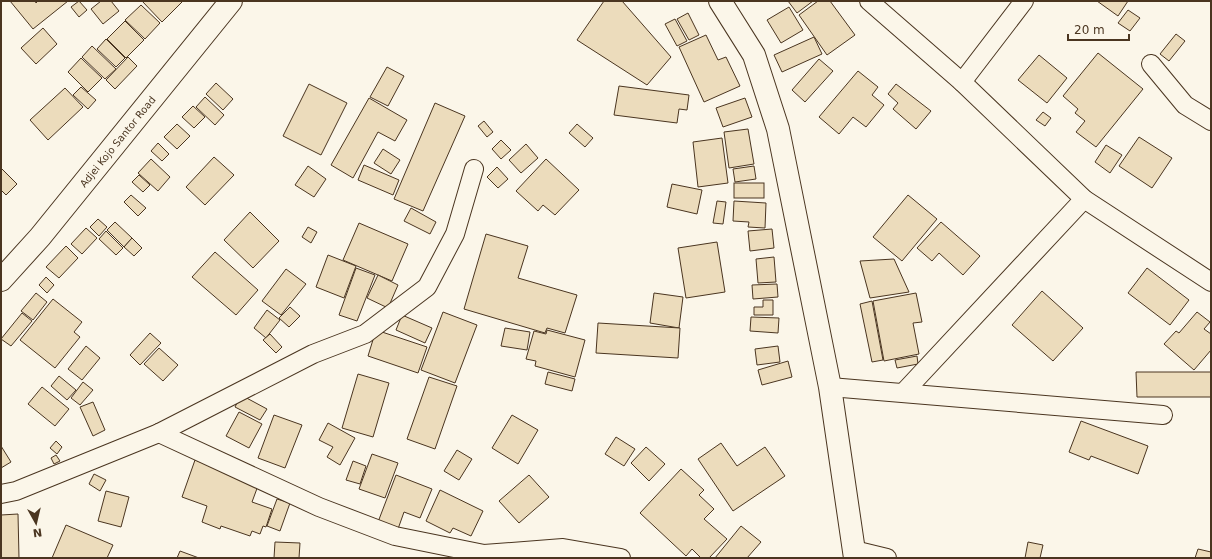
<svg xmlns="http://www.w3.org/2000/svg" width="1212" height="559" font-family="'DejaVu Sans',sans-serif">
<rect width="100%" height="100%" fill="#fbf6e9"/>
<g fill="#ecdcbc" stroke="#4a3520">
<path d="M10,1H35L36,3L38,1H68L33,29Z"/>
<path d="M79,1L87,10L79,17L71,7Z"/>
<path d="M101,1H111L119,11L103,24L91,9Z"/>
<path d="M142,1H183L162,22Z"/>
<path d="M604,1H622L671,57L647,85L577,40Z"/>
<path d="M788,1H813L797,13Z"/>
<path d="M818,1H830L855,35L827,55L799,15Z"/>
<path d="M1097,1H1128L1118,16Z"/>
<path d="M141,5L160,23L145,39L125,20Z"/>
<path d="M789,7L803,30L781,43L767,20Z"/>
<path d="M1128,10L1140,18L1130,31L1118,23Z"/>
<path d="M688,13L699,35L689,40L677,19Z"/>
<path d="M675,19L687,41L677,46L665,24Z"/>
<path d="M125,21L144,40L126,58L107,39Z"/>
<path d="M43,28L57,44L36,64L21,48Z"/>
<path d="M1176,34L1185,41L1169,61L1160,54Z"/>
<path d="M706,35L718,60L726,57L740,86L704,102L679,47Z"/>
<path d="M814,37L822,54L782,72L774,55Z"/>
<path d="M106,39L125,58L116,67L97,49Z"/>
<path d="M92,46L116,69L105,79L82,57Z"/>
<path d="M1098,53L1143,89L1096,147L1076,132L1085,121L1075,113L1078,109L1063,96Z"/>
<path d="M1039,55L1067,78L1047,103L1018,80Z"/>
<path d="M128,57L137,66L115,89L106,80Z"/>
<path d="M81,58L102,78L88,92L68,72Z"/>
<path d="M819,59L833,71L805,102L792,90Z"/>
<path d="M387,67L404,76L388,106L370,97Z"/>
<path d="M858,71L878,87L872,95L884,105L866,127L853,117L839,134L819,117Z"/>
<path d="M216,83L233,99L223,110L206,94Z"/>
<path d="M309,84L347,103L321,155L283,136Z"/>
<path d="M896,84L931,111L916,129L893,109L898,103L888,94Z"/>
<path d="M619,86L689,95L687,110L679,109L677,123L614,115Z"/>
<path d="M81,87L96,100L88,109L73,95Z"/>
<path d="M65,88L83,107L48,140L30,120Z"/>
<path d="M205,97L224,115L215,125L196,107Z"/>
<path d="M369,98L407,120L395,141L378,132L353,178L331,165Z"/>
<path d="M745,98L752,117L723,127L716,108Z"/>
<path d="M435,103L465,116L423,211L394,199Z"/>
<path d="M193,106L205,117L194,128L182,117Z"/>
<path d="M1043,112L1051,118L1045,126L1036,120Z"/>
<path d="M484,121L493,132L487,137L478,126Z"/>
<path d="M177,124L190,136L177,149L164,137Z"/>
<path d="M577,124L593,138L585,147L569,133Z"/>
<path d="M748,129L754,164L729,168L724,132Z"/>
<path d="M1139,137L1172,158L1152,188L1119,166Z"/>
<path d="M722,138L728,183L698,187L693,142Z"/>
<path d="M501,140L511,150L501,159L492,149Z"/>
<path d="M158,143L169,154L162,161L151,151Z"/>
<path d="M526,144L538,158L521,173L509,160Z"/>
<path d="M1106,145L1122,155L1110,173L1095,162Z"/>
<path d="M383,149L400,160L391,174L374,163Z"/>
<path d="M214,157L234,175L205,205L186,187Z"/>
<path d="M151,159L170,177L158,191L138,173Z"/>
<path d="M546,159L579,190L555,215L543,205L538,211L516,191Z"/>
<path d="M364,165L399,180L393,195L358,180Z"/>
<path d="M308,166L326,179L314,197L295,185Z"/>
<path d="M754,166L756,179L735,182L733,169Z"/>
<path d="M497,167L508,179L498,188L487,177Z"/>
<path d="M1,168L17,184L6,195L1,190Z"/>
<path d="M139,175L150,185L143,192L132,182Z"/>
<rect x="734" y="183" width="30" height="15"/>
<path d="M672,184L702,190L697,214L667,207Z"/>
<path d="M131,195L146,208L138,216L124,202Z"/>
<path d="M908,195L937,219L902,261L873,237Z"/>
<path d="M717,201L726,202L723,224L713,223Z"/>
<path d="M734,201L766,203L765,228L748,227L749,222L733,221Z"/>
<path d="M411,208L436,222L430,234L404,221Z"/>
<path d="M250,212L279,241L253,268L224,240Z"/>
<path d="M98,219L107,227L99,236L90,227Z"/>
<path d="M115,222L132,238L124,247L107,230Z"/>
<path d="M941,222L980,256L963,275L939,253L932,261L917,248Z"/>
<path d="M359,223L408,244L392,281L343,260Z"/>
<path d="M308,227L317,232L311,243L302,237Z"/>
<path d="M86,228L97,238L82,254L71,244Z"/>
<path d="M772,229L774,248L750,251L748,231Z"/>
<path d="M106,231L123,248L116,255L99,239Z"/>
<path d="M486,234L528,246L518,278L577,295L565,333L547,328L545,333L464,309Z"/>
<path d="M132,238L142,248L134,256L124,247Z"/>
<path d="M717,242L725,292L686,298L678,248Z"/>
<path d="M66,246L78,258L59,278L46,267Z"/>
<path d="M215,252L258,290L236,315L192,277Z"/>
<path d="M328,255L356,266L344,298L316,287Z"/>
<path d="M774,257L776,282L758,283L756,259Z"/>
<path d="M894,259L909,292L870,298L860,261Z"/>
<path d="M356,268L375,275L357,321L339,315Z"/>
<path d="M1147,268L1189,300L1170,325L1128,293Z"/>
<path d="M286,269L306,284L281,315L262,301Z"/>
<path d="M378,275L398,285L388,308L367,298Z"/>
<path d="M46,277L54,285L47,293L39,285Z"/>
<path d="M777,284L778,297L753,299L752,285Z"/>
<path d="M1042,291L1083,328L1053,361L1012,325Z"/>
<path d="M36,293L47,302L33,320L21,311Z"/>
<path d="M654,293L683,297L679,328L650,323Z"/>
<path d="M916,293L922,322L913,323L919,354L884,361L873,301Z"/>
<path d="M53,299L82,322L74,332L80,337L55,368L20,340Z"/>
<path d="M763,300H773V315H754V307H763Z"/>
<path d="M872,301L883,360L872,362L860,304Z"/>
<path d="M290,307L300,316L289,327L279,318Z"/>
<path d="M267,310L280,320L266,338L254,328Z"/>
<path d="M443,312L477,325L455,383L421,370Z"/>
<path d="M1197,312L1210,322L1204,329L1211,334V350L1194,370L1164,344L1176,331L1179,333Z"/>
<path d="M22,313L32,321L11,346L1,339Z"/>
<path d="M402,315L432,328L425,343L396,330Z"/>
<path d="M751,317L779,318L778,333L750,331Z"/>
<path d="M598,323L680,328L678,358L596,353Z"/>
<path d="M505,328L530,332L527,350L501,346Z"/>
<path d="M376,330L427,347L418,373L368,356Z"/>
<path d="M547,330L585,340L575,377L535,366L536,361L526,359L534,331L546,334Z"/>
<path d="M150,333L161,343L140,365L130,355Z"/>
<path d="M270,334L282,347L276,353L263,340Z"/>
<path d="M86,346L100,358L82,380L68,369Z"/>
<path d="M778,346L780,362L757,365L755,349Z"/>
<path d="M159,348L178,365L163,381L144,364Z"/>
<path d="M917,356L918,364L897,368L895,360Z"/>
<path d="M788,361L792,377L762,385L758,370Z"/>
<path d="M548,372L575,379L572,391L545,384Z"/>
<path d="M1136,372H1211V397H1137Z"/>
<path d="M358,374L389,383L373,437L342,428Z"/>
<path d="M59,376L76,390L67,400L51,386Z"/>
<path d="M429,377L457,386L435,449L407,439Z"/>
<path d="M83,382L93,390L80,405L71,398Z"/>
<path d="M42,387L69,409L55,426L28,404Z"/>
<path d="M241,395L267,409L260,420L235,407Z"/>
<path d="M93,402L105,430L93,436L80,407Z"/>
<path d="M239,412L262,424L249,448L226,436Z"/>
<path d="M274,415L302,425L285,468L258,458Z"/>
<path d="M512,415L538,430L518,464L492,448Z"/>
<path d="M1081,421L1148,446L1138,474L1091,456L1089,460L1069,452Z"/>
<path d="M328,423L355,438L340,465L327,457L333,447L319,440Z"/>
<path d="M616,437L635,449L624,466L605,454Z"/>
<path d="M56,441L62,447L57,454L50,448Z"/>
<path d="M721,443L737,466L765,447L785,476L733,511L698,459Z"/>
<path d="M1,446L11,462L1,468Z"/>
<path d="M646,447L665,464L649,481L631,463Z"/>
<path d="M457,450L472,459L459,480L444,471Z"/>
<path d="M372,454L398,463L385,498L359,489Z"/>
<path d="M56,455L60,461L54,464L51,458Z"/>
<path d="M195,460L259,483L252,502L272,509L266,527L263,526L260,534L252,531L250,536L221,526L220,529L202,522L207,506L182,497Z"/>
<path d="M353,461L366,466L360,484L346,480Z"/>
<path d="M681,469L704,490L699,495L714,509L704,519L727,539L709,558H701L692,549L686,556L640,513Z"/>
<path d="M94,474L106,480L100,491L89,484Z"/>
<path d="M396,475L432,489L420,518L404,512L398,529L378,522Z"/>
<path d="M529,475L549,497L519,523L499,501Z"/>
<path d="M440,490L483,511L471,536L453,528L450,533L426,521Z"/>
<path d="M106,491L129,497L121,527L98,521Z"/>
<path d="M277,499L290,503L280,531L267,526Z"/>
<path d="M18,514L19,558H1V515Z"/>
<path d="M66,525L113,545L107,558H52Z"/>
<path d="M741,526L761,542L747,558H715Z"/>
<path d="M275,542L300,543L299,558H274Z"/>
<path d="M1028,542L1043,545L1040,558H1025Z"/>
<path d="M1198,549L1211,552V558H1195Z"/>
<path d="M180,551L199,558H177Z"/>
</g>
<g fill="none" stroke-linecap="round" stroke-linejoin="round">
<defs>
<g id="minor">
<path d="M869,1L962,82L1084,199L1211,282"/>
<path d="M1151,64L1185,105L1211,121"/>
<path d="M962,82L1024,1"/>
<path d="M830,387L1163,415"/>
<path d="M904,392L1084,199"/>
<path d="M159,433L319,507L395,536L484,554L563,548L621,558"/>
<path d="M1,494L16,491L159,433L313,354L365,334L427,287L455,234L474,169"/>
<path d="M854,550L887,558"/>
</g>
<g id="tertiary">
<path d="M720,1L754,55L778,129L830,387L855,558"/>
<path id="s1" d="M1,280L40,237L231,1"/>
</g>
</defs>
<use href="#minor" stroke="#4a3520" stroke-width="20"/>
<use href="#tertiary" stroke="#4a3520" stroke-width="24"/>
<use href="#minor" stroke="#fbf6e9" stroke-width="18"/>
<use href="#tertiary" stroke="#fbf6e9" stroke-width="22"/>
</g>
<g text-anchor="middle" stroke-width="3" stroke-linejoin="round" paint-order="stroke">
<g font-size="10" fill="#4a3520" stroke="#fbf6e9">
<text dy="4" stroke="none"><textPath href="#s1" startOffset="181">Adjei Kojo Santor Road</textPath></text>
</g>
</g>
<rect width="1212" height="559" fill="none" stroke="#4a3520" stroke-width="4"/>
<g transform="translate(36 523) rotate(172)" stroke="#fbf6e9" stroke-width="3" paint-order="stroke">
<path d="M0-3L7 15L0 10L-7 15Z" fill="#4a3520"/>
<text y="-6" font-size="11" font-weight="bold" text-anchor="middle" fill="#4a3520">N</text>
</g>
<path d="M1068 34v6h61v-6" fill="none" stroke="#4a3520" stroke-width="2"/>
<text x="1074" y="34" font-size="12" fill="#4a3520" stroke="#fbf6e9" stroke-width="3" paint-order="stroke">20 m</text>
</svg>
